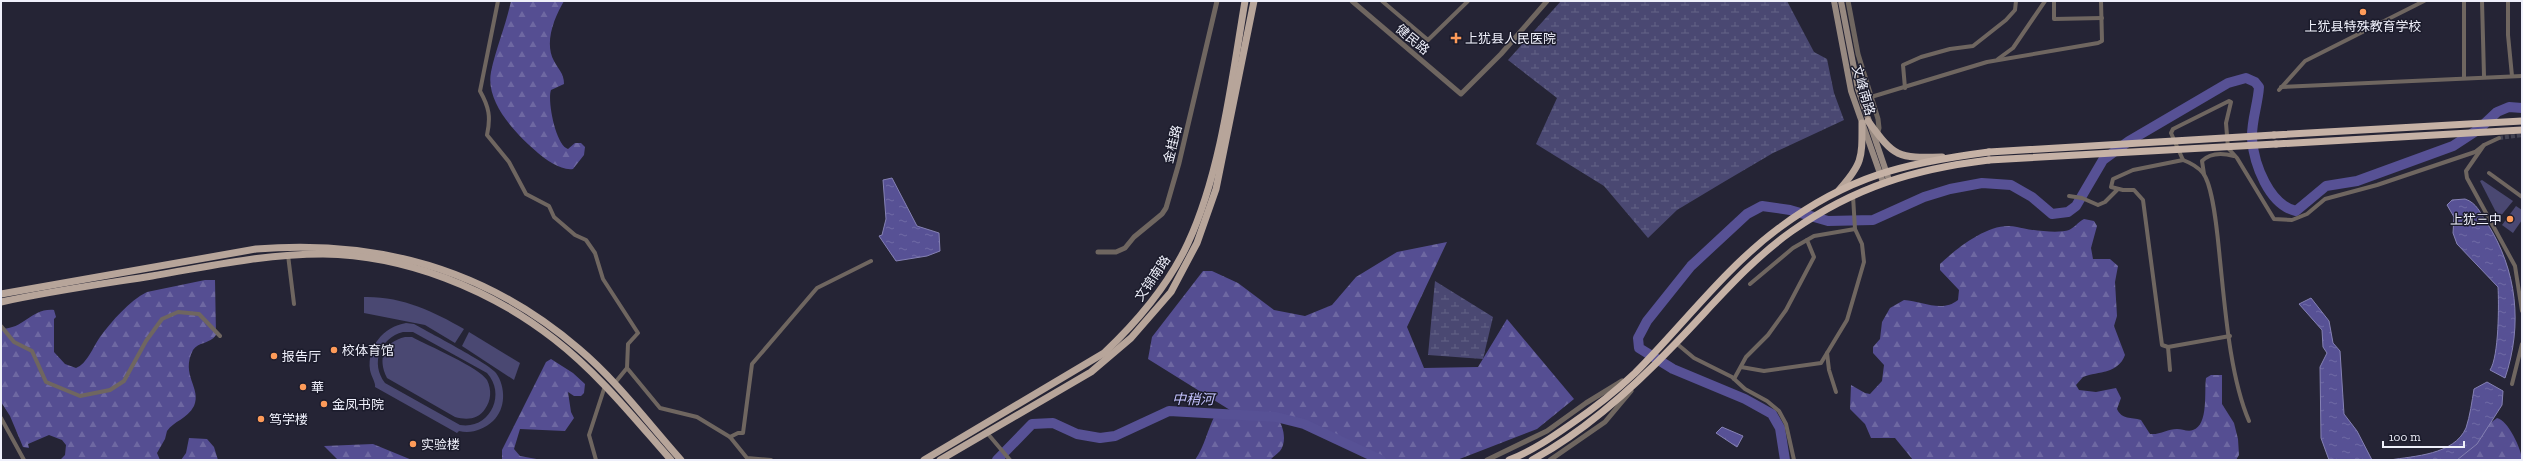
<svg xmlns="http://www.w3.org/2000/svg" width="2523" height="461" font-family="'Zilla Slab','Noto Sans SC',serif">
<defs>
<pattern id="forest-firs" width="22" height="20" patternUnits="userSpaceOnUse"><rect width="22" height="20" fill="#554e92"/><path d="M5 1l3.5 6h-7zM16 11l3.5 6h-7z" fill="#6e68a2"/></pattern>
<pattern id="wetland-marsh" width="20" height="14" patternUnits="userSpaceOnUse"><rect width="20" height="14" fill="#4a4872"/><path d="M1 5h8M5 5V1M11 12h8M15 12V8" fill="none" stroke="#646387"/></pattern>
<pattern id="water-ripples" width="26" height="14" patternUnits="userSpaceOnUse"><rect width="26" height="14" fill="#575195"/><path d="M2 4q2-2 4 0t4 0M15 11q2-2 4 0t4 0" fill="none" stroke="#6f6aa5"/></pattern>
</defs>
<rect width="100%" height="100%" fill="#252435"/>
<g fill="#4a4872" fill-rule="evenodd">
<path d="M2482,180L2513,201L2499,218L2480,181Z"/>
<path d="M2516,206L2522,210V220L2513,233L2502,225Z"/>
<path d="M364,297C401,296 433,311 464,329L455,343L425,325L364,313Z"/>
<path d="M406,323L414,324C428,332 490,364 496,373C506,387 506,409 493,421C483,430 471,434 459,431L457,433L375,387C376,383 371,376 370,370C367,347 383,327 406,323ZM403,332H413L487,373C507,395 489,430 460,425L385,383C370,363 380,338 403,332Z"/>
<path d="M469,332L520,363L514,380L462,346Z"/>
<path d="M405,337H412C427,345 480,368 487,380C492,390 491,401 485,409C478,420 466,420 455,417L387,378C377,358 384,342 405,337Z"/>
</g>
<g fill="url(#forest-firs)">
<path d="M511,1H564C554,18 544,43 554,61C558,69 564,73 564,84L551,90C547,101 556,146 568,149L575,143H581L585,147L584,155L573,169C562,171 546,160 538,153C517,135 485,103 491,72C496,48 506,25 511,1Z"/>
<path d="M2084,219L2094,221L2097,226L2091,248L2093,259H2110L2118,266L2115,282L2117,316L2114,326L2125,355C2118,374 2099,371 2083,377L2076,385L2079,390L2096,392L2116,388L2121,398L2117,409C2122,420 2131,417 2141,420L2150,434C2160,435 2168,429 2177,429C2182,429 2188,432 2193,430C2209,425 2204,391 2206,378L2211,375H2222V404L2234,423L2238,439L2239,455L2236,460H1913L1895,438H1871L1865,424L1850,409L1851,385L1865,393L1870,394L1882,381L1884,365L1873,353V347L1880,339L1882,322L1890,308L1904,300C1922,301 1942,313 1958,300L1959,290L1940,270V264C1957,248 1991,220 2017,227C2028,230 2058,234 2069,230C2074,228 2078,222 2084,219Z"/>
<path d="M1447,242L1407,327L1424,368L1478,367L1507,319L1574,399L1537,429L1457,460H1381L1304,424L1276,417L1238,415L1148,359L1152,337L1203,271H1212L1238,283L1274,310L1305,316L1332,305L1356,277L1397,252Z"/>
<path d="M205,280H215L216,335C210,344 198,342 193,350C180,375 202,388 194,406C187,419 174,421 167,431L165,439L157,453L160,460H60L65,455L66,445L62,440L49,435L28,444L29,448L23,447L10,416L1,402V329C25,329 31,308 54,310L56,317L54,319V352L65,364L76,368C87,364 93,347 100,337C112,321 129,301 147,292Z"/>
<path d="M551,359L573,373L585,384L584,393L581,396H574L568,392L571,412L574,418L565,431L520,429L514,449L520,456L542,460H502V450L546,362Z"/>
<path d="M1215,415L1277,418C1284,426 1287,442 1280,451C1277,454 1273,457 1270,460H1195C1205,445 1207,431 1215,415Z"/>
<path d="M2497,418C2508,420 2522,450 2522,460H2457L2477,444L2489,424Z"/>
<path d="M189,438L207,439L214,447L218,460H181L186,453Z"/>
<path d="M373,444L412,460H338L324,446Z"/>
</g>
<g fill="url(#wetland-marsh)">
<path d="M1561,1H1787L1814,52L1827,59L1834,93L1844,120L1773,153L1722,183L1677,210L1648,238L1604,186L1536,144L1557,98L1508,60Z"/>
<path d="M1435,281L1493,317L1483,359L1428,355Z"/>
</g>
<g fill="url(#water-ripples)" stroke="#8581b4">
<path d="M892,178L917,226L939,233L940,251L927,256L896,261L879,236L882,235L886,219L883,180Z"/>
<path d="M2465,199C2477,203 2480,213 2487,223C2517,270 2523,325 2505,378L2490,370C2499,357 2499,303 2498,287L2457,244L2453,233L2454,217L2447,205L2452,200Z"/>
<path d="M2311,298L2329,321L2333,343L2340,351L2344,414L2357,431L2372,460H2329L2321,438L2320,367L2327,353L2323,347L2322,330L2299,304Z"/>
<path d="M2487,382L2503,391L2502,405L2477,444L2457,460H2390C2414,456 2454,455 2466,428C2470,416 2472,401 2474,389Z"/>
<path d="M1722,427L1743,436L1737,447L1716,433Z"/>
</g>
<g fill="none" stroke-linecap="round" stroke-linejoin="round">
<g stroke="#575195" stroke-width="10">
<path d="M997,460L1032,424L1053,423L1077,434L1100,438L1115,436L1169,411L1276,417L1304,424L1381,460"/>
<path d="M1785,460L1780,428L1772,414L1745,399L1673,369L1639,348L1638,338L1647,321L1691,266L1747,214L1762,206L1790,210L1828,221L1873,220L1924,197L1950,189L1982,183L2011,185L2032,197L2052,214L2068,212L2076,206L2103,160L2129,141L2228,83L2246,78L2255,82L2259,87C2258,104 2251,122 2252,139C2254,164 2269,205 2296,211L2326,186L2357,181L2453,146L2479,129L2497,112L2509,107L2522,108"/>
</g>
<path stroke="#434353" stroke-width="4" stroke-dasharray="4 2" stroke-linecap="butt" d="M2499,138L2522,135"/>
<g stroke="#6f6660" stroke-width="4">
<path d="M498,1L480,91C489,107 491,117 487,135L509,162L526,194L549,206L554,217L575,235L586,240L595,253L603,279L638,333L628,344L627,368L614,384"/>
<path d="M1382,1L1428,40L1468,1"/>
<path d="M2054,1V19L2102,18"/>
<path d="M2482,1L2484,76"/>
<path d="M2508,1V35L2512,76"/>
<path d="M1998,59L2013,48L2045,1"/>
<path d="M2464,78V1"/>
<path d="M2281,87L2522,76"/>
<path d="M1905,88L1903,65L1921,57L1950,49L1973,46L2006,20L2015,10L2016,1"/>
<path d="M2279,90L2305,61L2424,1"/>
<path d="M1871,97L1987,62L2098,43L2102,41L2101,1"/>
<path d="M2499,138L2484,145L2466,171L2467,178L2515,266L2522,311"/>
<path d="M2489,173L2522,197"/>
<path d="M2204,174L2202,161C2210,153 2223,153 2234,156"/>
<path d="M2069,196L2082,198L2098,205L2105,202L2118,189"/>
<path d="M288,255L294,304"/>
<path d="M1750,284L1793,248L1807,240"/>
<path d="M1,326L14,342L32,351L46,382L80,396L110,390L124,381L146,341L162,319L178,312L199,314L220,336"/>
<path d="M1676,343L1694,358L1732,377L1745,389L1767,401L1779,411L1786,424L1794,460"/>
<path d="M2168,347L2230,336"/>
<path d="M1827,353L1829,370L1836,392"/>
<path d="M1741,367L1764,371L1821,363L1847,320L1864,262L1862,244L1855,229L1853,196"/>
<path d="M627,368L660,408L697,417L730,437"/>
<path d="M2170,370L2168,347L2162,345L2143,200L2134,190H2123L2111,187L2113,179L2133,170L2183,160"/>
<path d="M1734,379L1746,357L1768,335L1786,310L1814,257L1807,240L1814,236L1855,229"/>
<path d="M2512,384L2522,344"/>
<path d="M1,418L24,460"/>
<path d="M2249,421C2230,377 2225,308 2220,260C2218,241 2214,187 2203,173C2197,166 2191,163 2183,160L2171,133L2173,129L2229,101L2231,102L2226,123L2228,148L2237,158L2274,219L2292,220L2307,214L2325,199L2377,185L2475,152L2484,145"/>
<path d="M988,434L1010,460"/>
<path d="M596,460L589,435L605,386"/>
<path d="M771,460L747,458L730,437L738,433H743L752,364L817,288L871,261"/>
</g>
<g stroke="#6f6660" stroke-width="5">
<path d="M1352,1L1461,94L1501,54L1547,1"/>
<path d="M1848,1L1858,54L1878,119L1879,128L1877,136"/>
<path d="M1098,252H1116L1125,248L1134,237L1162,214L1166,208L1179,163L1217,1"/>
<path d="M1487,460L1547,431L1586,403L1622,381"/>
<path d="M1550,460L1605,422L1631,391"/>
</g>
<g stroke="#978981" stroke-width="6">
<path d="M1834,1L1851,91L1883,182"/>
<path d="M1841,1L1858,89L1889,180"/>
</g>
<g stroke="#b7a59a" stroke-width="7">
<path d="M1868,121C1895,158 1897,158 1942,157"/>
<path d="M1839,190C1863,163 1862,158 1862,123"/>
<path d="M1,294L256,249C377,239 485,268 579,349C617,381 648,423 681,460"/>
<path d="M1,302C51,291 102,284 152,276C209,266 265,254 323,254C405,255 490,289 554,339C599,374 634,418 671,460"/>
<path d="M924,460L1104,353C1138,321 1168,286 1188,243C1221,172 1232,78 1245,1"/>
<path d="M940,460L1091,372L1131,338L1171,292L1197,243L1216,189L1254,1"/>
</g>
<g stroke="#c6b2a6" stroke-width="7">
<path d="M2274,135L2522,121"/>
<path d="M2276,144L2522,130"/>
<path d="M1509,460C1532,451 1551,438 1571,424C1593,409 1616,391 1635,373C1683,325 1725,268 1779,228C1849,176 1904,163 1989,152"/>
<path d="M1532,460C1586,431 1633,388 1675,344C1713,305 1748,262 1792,231C1855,187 1914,169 1989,160"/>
</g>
<g stroke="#c6b2a6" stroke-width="7">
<path d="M1989,152L2274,135"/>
<path d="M1989,160L2276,144"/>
</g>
</g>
<g fill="#fe9b59" stroke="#1b1b2b" stroke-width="1.5">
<circle cx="2363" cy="12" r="4"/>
<path d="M1454 32h4v4h4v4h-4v4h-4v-4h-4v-4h4z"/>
<circle cx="2510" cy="219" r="4"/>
<circle cx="334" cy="350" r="4"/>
<circle cx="274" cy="356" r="4"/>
<circle cx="303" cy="387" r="4"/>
<circle cx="324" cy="404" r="4"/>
<circle cx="261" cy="419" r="4"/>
<circle cx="413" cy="444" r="4"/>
</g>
<g text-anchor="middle" stroke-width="3" stroke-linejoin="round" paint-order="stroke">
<g font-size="13" fill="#eff0fb" stroke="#1b1b2b" text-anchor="start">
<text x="2363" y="31" text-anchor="middle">上犹县特殊教育学校</text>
<text x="1465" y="43">上犹县人民医院</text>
<text x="2502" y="224" text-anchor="end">上犹三中</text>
<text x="342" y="355">校体育馆</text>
<text x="282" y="361">报告厅</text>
<text x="311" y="392">華</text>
<text x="332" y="409">金凤书院</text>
<text x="269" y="424">笃学楼</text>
<text x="421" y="449">实验楼</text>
</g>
<g font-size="13" fill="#eff0fb" stroke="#1b1b2b">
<text transform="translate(1413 39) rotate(40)" y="5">健民路</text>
<text transform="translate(1864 90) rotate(74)" y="5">文峰南路</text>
<text transform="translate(1172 144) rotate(-76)" y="5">金桂路</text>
<text transform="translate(1152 278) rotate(-56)" y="5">文锦南路</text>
</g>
<g font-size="14" font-style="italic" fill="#c4c3fe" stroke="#1b1b2b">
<text transform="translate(1193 399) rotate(1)" y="5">中稍河</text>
</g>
</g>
<rect width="2523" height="461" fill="none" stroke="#eff0fb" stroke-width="4"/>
<path d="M2383 441v6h81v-6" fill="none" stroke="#eff0fb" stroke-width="2"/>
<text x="2389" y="441" font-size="12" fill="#eff0fb" stroke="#1b1b2b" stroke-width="3" paint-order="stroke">100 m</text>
</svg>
